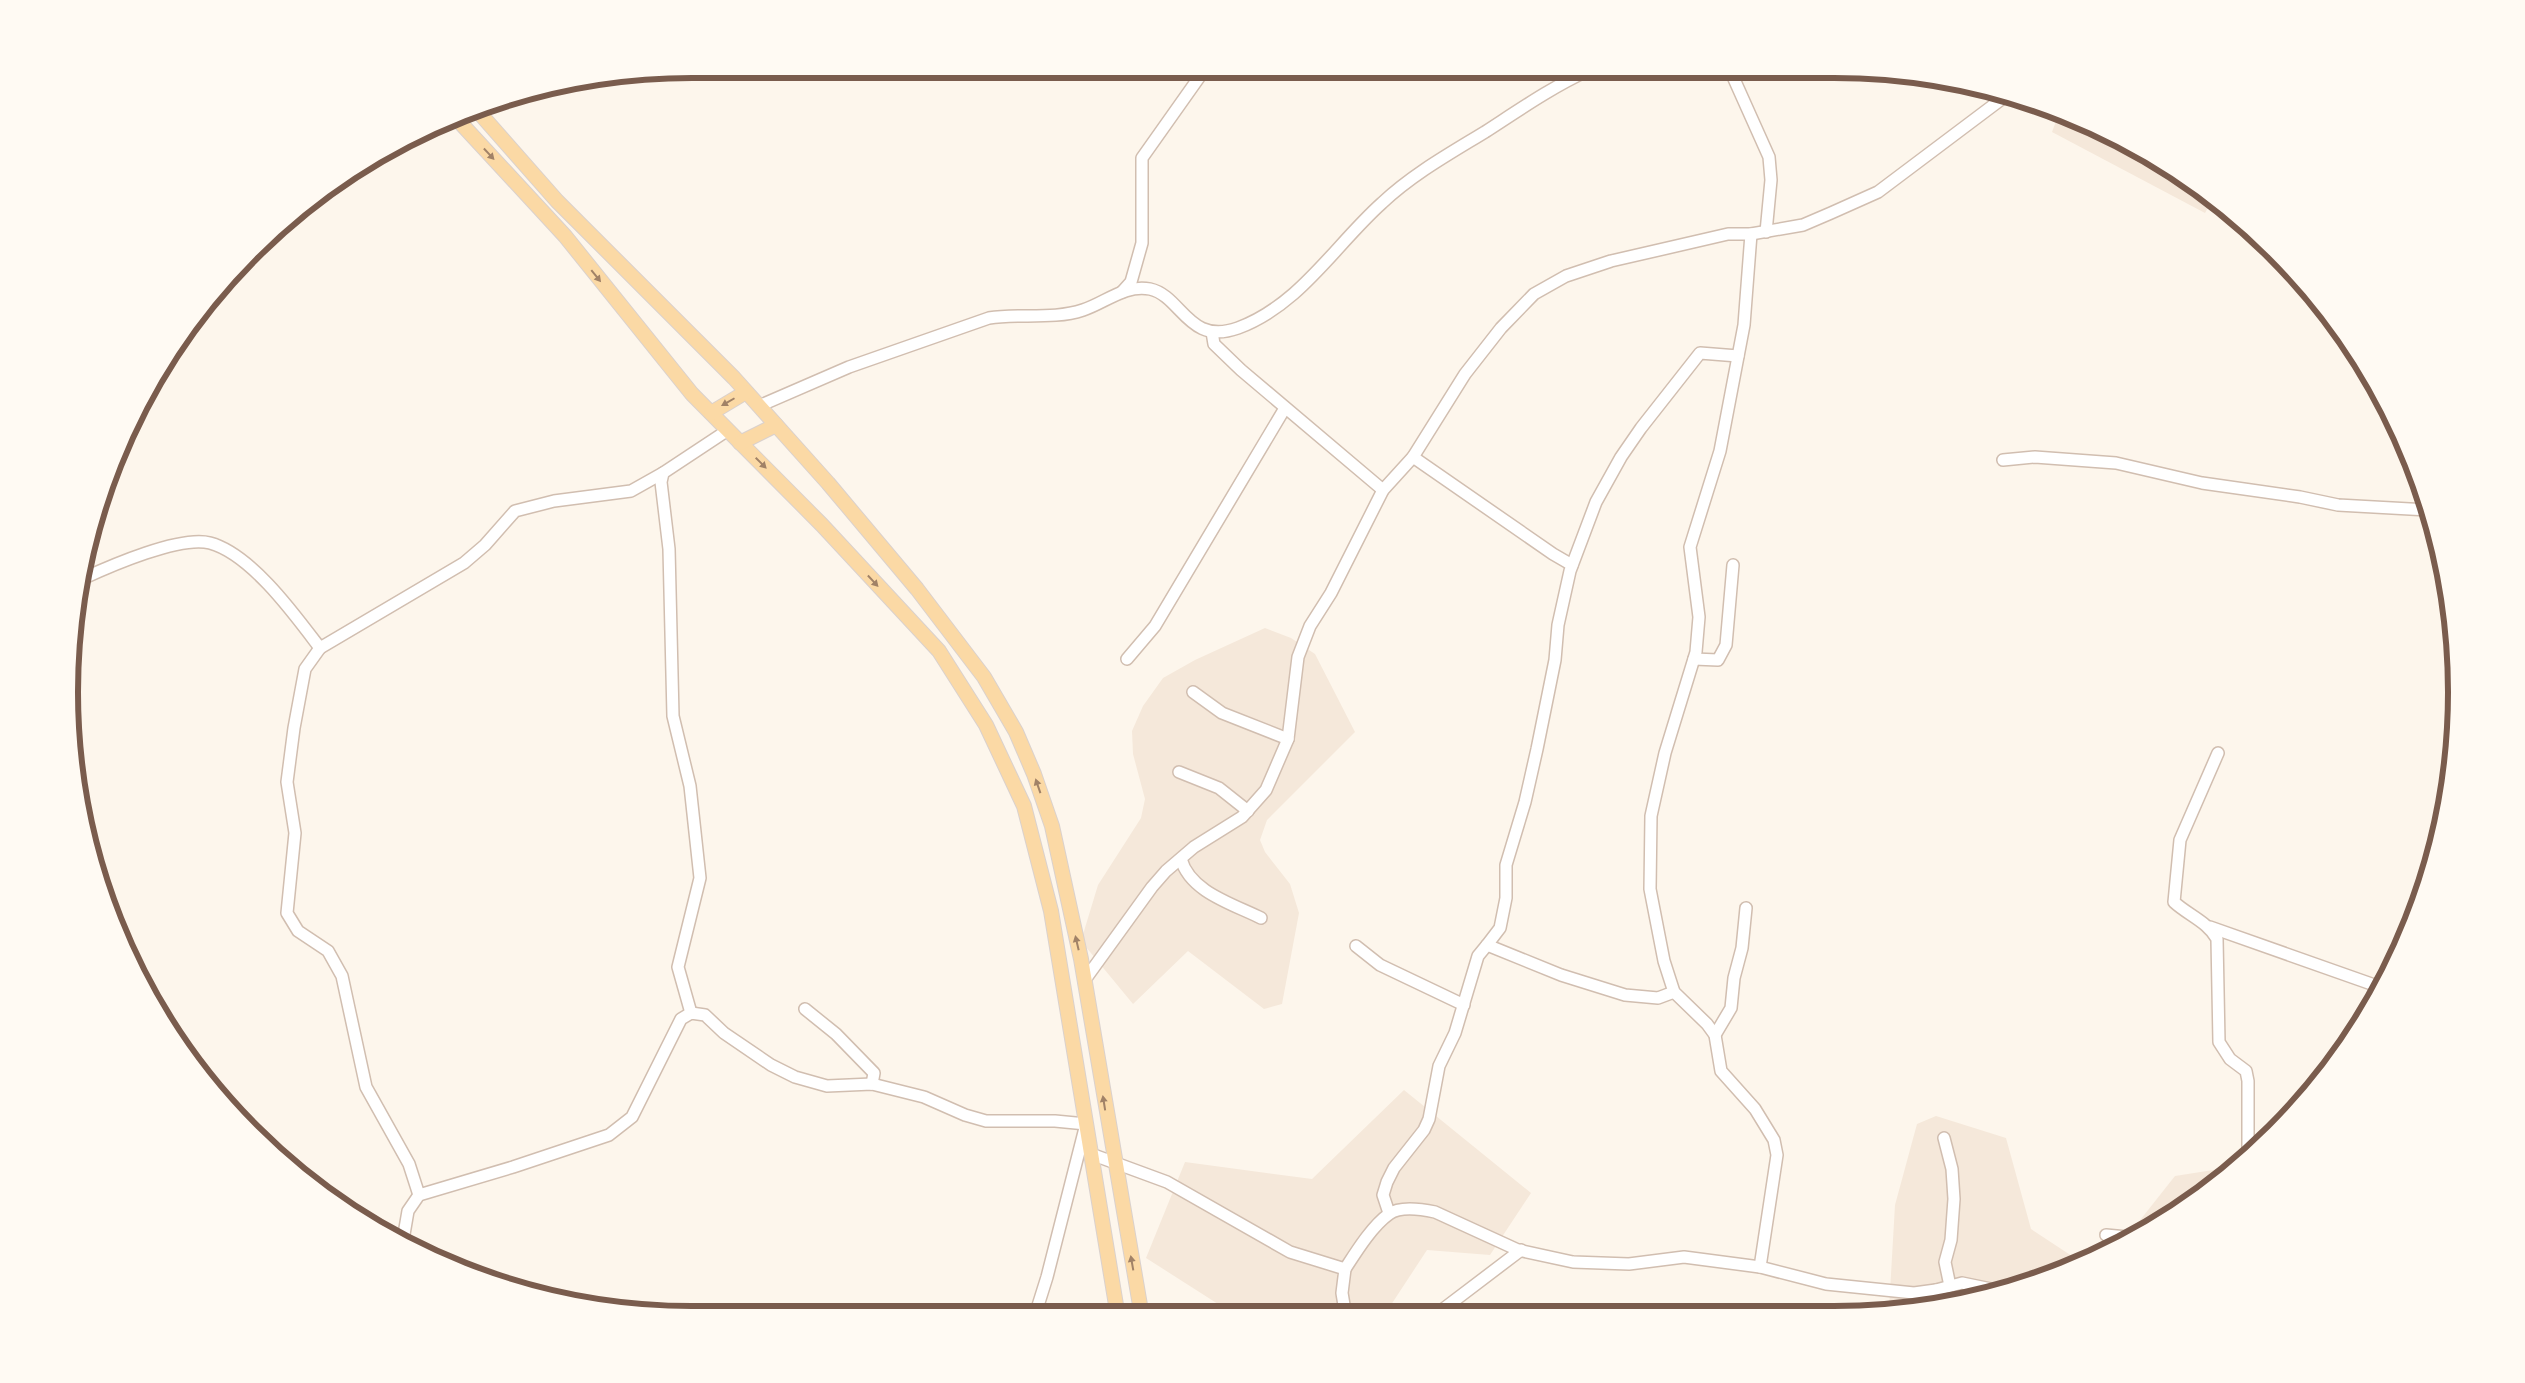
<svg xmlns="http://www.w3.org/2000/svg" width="2525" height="1383" font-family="Helvetica,sans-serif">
<rect width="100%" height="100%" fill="#fdf6ec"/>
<g fill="#f5e8da">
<path d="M2058,116L2145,152L2212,200L2205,213L2052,132Z"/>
<path d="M1265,628L1291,638L1315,654L1355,732L1267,820L1260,840L1265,852L1290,884L1299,913L1282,1004L1264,1009L1188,951L1133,1004L1081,941L1098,885L1141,818L1145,799L1133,754L1132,731L1143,706L1163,678L1195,660Z"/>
<path d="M1404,1090L1531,1193L1490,1255L1427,1250L1387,1311H1229L1146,1258L1185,1162L1312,1179Z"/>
<path d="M1936,1116L2006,1138L2031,1229L2081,1262L2072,1267L1915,1309H1889L1895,1205L1917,1124Z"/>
<path d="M2226,1168L2180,1209L2126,1238L2175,1176Z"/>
</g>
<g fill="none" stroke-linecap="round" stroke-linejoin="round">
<defs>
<g id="minor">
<path d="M1730,70L1769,157L1771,180L1766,232"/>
<path d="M2147,158L2148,154"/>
<path d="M1751,234L1744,325L1720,451L1690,547L1699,617L1696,652L1665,753L1651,816L1650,889L1664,961L1674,992L1707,1024L1715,1035L1721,1071L1755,1109L1774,1140L1777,1155L1760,1267"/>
<path d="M1122,292L1131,282L1142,243V158L1205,69"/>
<path d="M1212,332L1214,344L1241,370L1383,490"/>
<path d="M759,406L849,367L989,318C1019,313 1053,320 1083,310C1105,303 1125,284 1150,289C1182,296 1188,346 1238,328C1300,305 1335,245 1382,203C1413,174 1449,154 1485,132C1519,110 1552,87 1589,70"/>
<path d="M1413,457L1553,554L1572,565"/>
<path d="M2003,460L2035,457L2116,463L2202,483L2300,497L2338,505L2428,510"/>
<path d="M82,579C110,566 181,535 210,543C251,554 295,615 320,648L464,563L485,545L515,511L554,501L631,491L663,473"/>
<path d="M320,648L305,669L294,728L287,782L295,833L287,913L298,931L328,951L342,976L366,1087L409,1164L419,1195"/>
<path d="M1127,659L1155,626L1285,408"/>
<path d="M1694,659L1718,660L1726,645L1733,565"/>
<path d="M1193,692L1222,713L1288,739"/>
<path d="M2218,753L2180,840L2174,902C2188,915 2208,922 2217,939L2219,1042L2230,1059L2246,1071L2248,1081V1150"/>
<path d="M1179,772L1219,788L1248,811"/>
<path d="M1181,859C1190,892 1233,904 1261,918"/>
<path d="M2210,927L2380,987"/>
<path d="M1487,945L1500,928L1506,898V865L1525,802L1537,749L1555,660L1558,625L1570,571L1596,502L1621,457L1641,428L1700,353L1738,356"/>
<path d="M1356,946L1380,965L1464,1005"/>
<path d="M1084,981L1152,887L1166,871L1194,847L1242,817L1266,790L1288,739L1298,657L1310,626L1331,593L1383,490L1413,457L1465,374L1501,328L1534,294L1566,276L1611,261L1728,234H1751L1803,225L1831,213L1878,192L2007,95"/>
<path d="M805,1009L836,1034L874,1073L872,1084"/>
<path d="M691,1013L678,967L700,878L690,786L673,716L669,549L661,482L663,473L728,430"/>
<path d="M1715,1035L1731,1008L1734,978L1742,948L1746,908"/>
<path d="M1944,1138L1952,1169L1954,1199L1951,1240L1945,1262L1950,1286"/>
<path d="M1091,1154L1167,1182L1290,1252L1345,1269L1342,1293L1345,1311"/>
<path d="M1389,1213L1383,1195L1387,1182L1394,1168L1424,1130L1429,1119L1439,1066L1455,1033L1478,956L1487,945L1561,975L1625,995L1658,998L1674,992"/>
<path d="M2106,1235L2127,1237"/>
<path d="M403,1240L408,1211L419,1195L513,1167L609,1135L632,1117L681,1019L691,1013L705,1015L724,1033L771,1065L795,1077L827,1086L872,1084L924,1097L965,1115L986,1121H1055L1086,1124L1047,1277L1036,1312"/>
<path d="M1345,1269C1356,1252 1372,1226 1389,1214C1400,1206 1421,1209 1435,1212L1518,1250L1573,1262L1629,1264L1684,1257L1760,1267L1826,1284L1914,1293L1936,1290L1962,1283L1991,1289"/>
<path d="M1936,1303V1290"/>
<path d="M1442,1310L1521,1250"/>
</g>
<g id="major">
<path d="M476,109L557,201L734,378L828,483L917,589L984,677L1016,732L1034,774L1052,826L1081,959L1141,1311"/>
<path d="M456,118L565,236L692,394L822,525L939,651L986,725L1024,806L1051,911L1117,1311"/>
<path d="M711,413L746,392"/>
<path d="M740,443L776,425"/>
</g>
</defs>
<use href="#minor" stroke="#d1beb0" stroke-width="14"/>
<use href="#major" stroke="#dad1cd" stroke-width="16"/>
<use href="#minor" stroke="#fff" stroke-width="11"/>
<use href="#major" stroke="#fbd9a5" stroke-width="14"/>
</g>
<defs><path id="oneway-solid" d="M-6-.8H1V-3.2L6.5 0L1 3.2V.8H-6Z" transform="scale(1.25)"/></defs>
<g fill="#a18267">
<use href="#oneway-solid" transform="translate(489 154) rotate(47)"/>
<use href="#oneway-solid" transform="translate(596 276) rotate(51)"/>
<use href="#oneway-solid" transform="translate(728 402) rotate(150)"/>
<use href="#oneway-solid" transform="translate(761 463) rotate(45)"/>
<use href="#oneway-solid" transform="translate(873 581) rotate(47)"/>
<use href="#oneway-solid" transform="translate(1038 786) rotate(-109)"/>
<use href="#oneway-solid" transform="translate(1077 943) rotate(-103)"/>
<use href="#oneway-solid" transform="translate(1104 1103) rotate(-99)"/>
<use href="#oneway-solid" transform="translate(1132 1263) rotate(-100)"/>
</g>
<path d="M0 0H2525V1383H0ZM692 78H1834A614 614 0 0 1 2448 692V692A614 614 0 0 1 1834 1306H692A614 614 0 0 1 78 692V692A614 614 0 0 1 692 78Z" fill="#fffaf3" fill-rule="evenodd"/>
<path fill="none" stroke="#7a5c4d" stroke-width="6" d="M692 78H1834A614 614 0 0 1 2448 692V692A614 614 0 0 1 1834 1306H692A614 614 0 0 1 78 692V692A614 614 0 0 1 692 78Z"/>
</svg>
